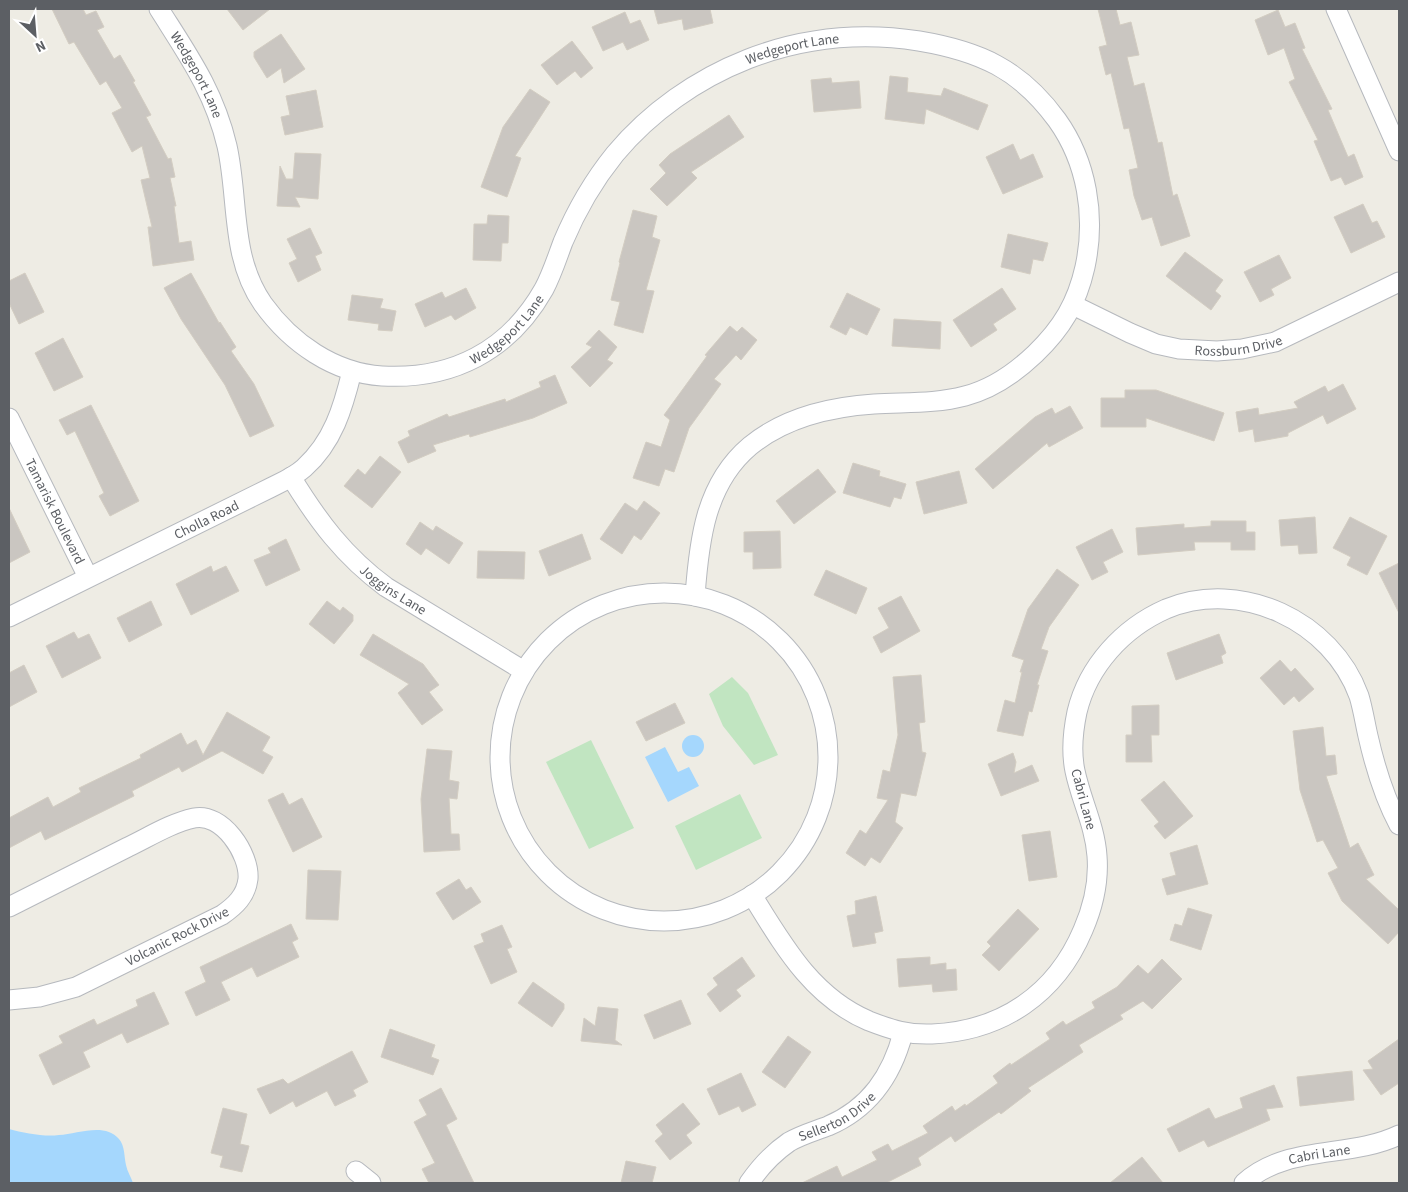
<svg xmlns="http://www.w3.org/2000/svg" width="1408" height="1192" font-family="'Source Sans 3',sans-serif">
<rect width="100%" height="100%" fill="#eeece4"/>
<g fill="#c1e5c1">
<path d="M732,677L748,693L778,755L754,765L723,726L709,694Z"/>
<path d="M591,740L634,828L589,849L546,762Z"/>
<path d="M740,794L762,838L696,870L675,826Z"/>
</g>
<g fill="#a5d7fd">
<circle cx="693" cy="746" r="11"/>
<path d="M665,747L678,772L689,767L699,786L668,802L645,757Z"/>
<path d="M9,1129C24,1133 44,1137 59,1135C77,1134 105,1122 119,1139C125,1146 124,1156 126,1165C127,1171 131,1177 133,1183H9Z"/>
</g>
<g fill="#cac6c1" stroke="#d3cdc2">
<path d="M52,9H83L86,15L96,11L104,27L97,30L114,59L120,55L135,81L133,82L151,115L146,117L168,159L171,158L175,177L170,178L176,206H174L179,243L191,241L194,260L153,266L148,227H152L141,180L150,178L142,146L132,152L112,113L122,108L106,81L100,85L74,42L69,44Z"/>
<path d="M227,9H270L243,30Z"/>
<path d="M654,9H710L713,23L684,30L682,19L658,24Z"/>
<path d="M1098,9H1116L1120,25L1131,22L1139,55L1127,57L1134,86L1144,83L1158,143L1162,142L1173,196L1177,194L1190,236L1161,246L1152,217L1142,220L1134,196L1129,170L1138,168L1129,128L1124,129L1111,73L1106,75L1099,47L1107,45Z"/>
<path d="M1278,10L1285,27L1295,23L1305,48L1302,49L1332,109L1328,110L1348,157L1354,154L1363,177L1345,185L1341,177L1331,181L1314,141L1318,140L1289,82L1295,79L1284,48L1268,55L1255,20Z"/>
<path d="M625,12L630,24L640,20L649,40L627,50L623,42L603,51L592,27Z"/>
<path d="M281,34L305,69L284,83L281,68L267,78L254,57V52Z"/>
<path d="M572,41L593,68L581,78L575,71L557,85L541,65Z"/>
<path d="M890,76L908,78L907,92L941,96L944,88L988,105L978,130L926,109L924,124L885,119Z"/>
<path d="M831,78L832,83L859,81L861,108L814,112L811,80Z"/>
<path d="M530,89L550,102L515,156L521,158L507,197L481,187L503,127Z"/>
<path d="M316,90L323,127L285,135L281,117L290,115L286,96Z"/>
<path d="M729,115L744,137L691,172L697,178L667,206L650,189L666,173L659,165L670,154Z"/>
<path d="M1013,144L1020,160L1033,154L1043,177L1003,194L986,157Z"/>
<path d="M295,153L321,154L318,199L295,197L300,207L277,206L280,166L286,179H293Z"/>
<path d="M1363,204L1372,223L1377,221L1385,237L1351,253L1334,217Z"/>
<path d="M633,210L657,216L652,237L660,240L646,290L654,291L643,333L614,325L620,302L611,300L620,263L619,262Z"/>
<path d="M488,215L509,216L508,243H502L501,261L473,260L474,224H487Z"/>
<path d="M310,228L322,253L315,256L321,270L298,282L289,263L297,259L287,239Z"/>
<path d="M1008,234L1048,243L1043,261L1033,259L1030,274L1001,267Z"/>
<path d="M1185,252L1223,280L1215,291L1221,296L1211,310L1166,276Z"/>
<path d="M1279,255L1291,278L1271,289L1274,295L1260,302L1244,272Z"/>
<path d="M25,273L44,312L19,324L9,303V281Z"/>
<path d="M191,273L219,323L220,322L236,347L231,351L254,384L274,426L250,437L225,385L181,319L164,288Z"/>
<path d="M466,288L476,308L455,320L451,315L425,327L415,304L442,292L445,298Z"/>
<path d="M1002,288L1016,309L993,324L997,330L971,347L953,320Z"/>
<path d="M847,293L880,309L867,335L850,327L846,335L830,327Z"/>
<path d="M352,295L383,299L380,308L396,311L392,331L378,330L379,324L348,320Z"/>
<path d="M894,319L941,322L940,349L892,346Z"/>
<path d="M730,326L737,332L742,327L757,340L741,360L736,355L714,379L721,384L689,428L674,472L665,469L659,486L633,478L646,442L661,447L670,420L664,415L707,356L705,355Z"/>
<path d="M599,330L617,347L607,360L613,363L590,387L571,367L592,347L586,344Z"/>
<path d="M63,338L83,377L54,391L35,353Z"/>
<path d="M555,375L567,403L533,418L470,437L469,434L433,445L436,451L408,463L398,442L410,436L408,431L447,414L449,417L505,399L506,402L541,387L539,382Z"/>
<path d="M1343,384L1356,409L1327,424L1323,415L1288,433V436L1255,442L1253,429L1239,432L1236,412L1258,408L1259,415L1298,408L1294,402L1325,386L1328,392Z"/>
<path d="M1125,390H1156L1224,413L1214,441L1146,418V427H1101V398H1125Z"/>
<path d="M91,405L139,501L110,516L99,496L104,493L75,431L67,435L59,420Z"/>
<path d="M1070,406L1083,428L1049,447L1047,443L993,489L975,469L1035,417L1052,408L1055,414Z"/>
<path d="M380,456L401,472L372,508L344,486L358,469L365,475Z"/>
<path d="M853,463L880,471L879,476L906,484L901,499L894,497L890,507L843,493Z"/>
<path d="M818,469L836,492L794,524L776,501Z"/>
<path d="M959,471L967,503L924,514L916,482Z"/>
<path d="M644,501L660,513L641,540L634,535L622,554L600,539L625,503L637,511Z"/>
<path d="M9,508L30,552L9,563Z"/>
<path d="M1315,517L1317,553L1299,554L1298,545L1281,546L1279,520Z"/>
<path d="M1350,517L1387,536L1367,575L1347,565L1351,557L1333,548Z"/>
<path d="M1211,521H1246V532H1255V550H1231V542H1194L1195,550L1138,555L1136,528L1184,524V528L1211,526Z"/>
<path d="M420,522L433,531L436,526L463,543L449,564L426,548L421,555L406,544Z"/>
<path d="M1112,529L1123,552L1103,562L1108,572L1092,580L1076,547Z"/>
<path d="M780,531L781,568L753,569V552H744V532Z"/>
<path d="M582,534L591,559L549,576L539,551Z"/>
<path d="M286,539L300,570L266,586L254,560L271,553L268,548Z"/>
<path d="M478,551L525,552L524,579L477,578Z"/>
<path d="M1399,563V613L1379,573Z"/>
<path d="M211,566L213,572L226,566L239,591L191,615L176,584Z"/>
<path d="M1057,569L1079,585L1049,627L1041,649L1048,651L1037,685H1039L1032,712L1029,711L1023,736L997,731L1005,700L1015,703L1022,672H1020L1024,660L1012,656L1028,609Z"/>
<path d="M826,570L867,588L856,614L814,595Z"/>
<path d="M901,596L920,631L881,653L873,637L889,628L878,608Z"/>
<path d="M151,601L162,625L129,642L117,618Z"/>
<path d="M327,601L340,611L343,607L353,615V621L334,644L309,624Z"/>
<path d="M74,632L78,639L89,634L101,658L62,678L46,646Z"/>
<path d="M373,634L423,664L439,685L429,692L443,710L422,725L398,693L409,684L360,655Z"/>
<path d="M1219,634L1226,653L1221,656L1223,663L1176,680L1167,653Z"/>
<path d="M1280,660L1291,672L1295,668L1314,689L1299,702L1294,696L1284,705L1260,678Z"/>
<path d="M24,665L37,692L9,707V673Z"/>
<path d="M921,675L925,722L919,723L922,752L926,753L916,796L901,793L895,822L903,828L880,863L871,857L865,866L846,853L860,830L866,834L888,800L877,798L883,770L890,772L898,735L893,677Z"/>
<path d="M675,703L685,723L646,741L636,722Z"/>
<path d="M1159,705V735H1151L1152,762H1126V735H1132V706Z"/>
<path d="M227,712L270,737L262,751L273,757L263,774L222,751L182,772L179,767L132,791L134,796L45,840L41,831L9,848V818L48,797L53,807L81,792L79,788L141,758L140,755L181,733L187,745L196,740L203,755Z"/>
<path d="M1323,727L1326,756L1335,755L1337,774L1326,776L1350,848L1358,843L1374,875L1366,879L1399,910V932L1388,944L1342,901L1328,873L1338,868L1323,840L1317,842L1300,790L1293,731Z"/>
<path d="M427,749L452,751L449,780L459,782L457,799L449,798L451,834H459L460,850L424,852L421,799Z"/>
<path d="M1013,753L1016,762L1014,773L1032,765L1039,781L1001,796L988,764Z"/>
<path d="M1164,781L1193,816L1165,839L1154,826L1159,822L1141,800Z"/>
<path d="M283,793L289,805L302,798L322,837L293,852L268,800Z"/>
<path d="M1050,831L1057,877L1029,881L1022,835Z"/>
<path d="M1197,845L1208,884L1167,895L1162,879L1176,875L1170,853Z"/>
<path d="M308,870L341,871L338,920L306,919Z"/>
<path d="M459,879L466,890L471,887L481,902L453,920L436,893Z"/>
<path d="M876,896L883,931L874,933L876,943L853,947L847,916L856,914L855,901Z"/>
<path d="M1188,908L1212,915L1201,950L1170,940L1175,924L1182,926Z"/>
<path d="M1018,909L1039,929L999,971L982,955L991,946L987,942Z"/>
<path d="M291,924L298,939L292,942L299,957L257,977L252,967L221,982L230,1000L196,1016L185,992L206,982L200,967Z"/>
<path d="M502,925L512,947L507,949L517,972L491,984L474,946L484,942L481,934Z"/>
<path d="M742,957L755,976L736,990L741,996L720,1012L707,994L718,985L713,978Z"/>
<path d="M930,957V965L946,963V970L956,969L957,990L933,992L932,984L899,987L897,959Z"/>
<path d="M1162,959L1182,979L1152,1009L1143,1001L1120,1015L1123,1019L1079,1045L1083,1052L1028,1088L1031,1091L1001,1114L999,1112L955,1142L951,1136L918,1158L921,1165L886,1183H802L837,1166L842,1177L877,1160L872,1152L888,1144L892,1151L928,1133L923,1126L952,1106L955,1111L965,1104L966,1106L998,1083L993,1076L1010,1063L1011,1065L1050,1039L1046,1033L1063,1021L1066,1025L1095,1008L1092,1002L1117,987L1138,965L1148,974Z"/>
<path d="M533,982L564,1004V1009L552,1027L518,1003Z"/>
<path d="M154,992L169,1024L127,1043L122,1033L83,1052L90,1067L53,1085L39,1055L63,1043L59,1036L94,1019L97,1025L138,1006L136,1000Z"/>
<path d="M681,1000L691,1024L654,1039L644,1015Z"/>
<path d="M598,1007L618,1009L615,1040L622,1045L581,1041L584,1018L595,1026Z"/>
<path d="M390,1029L435,1045L431,1057L439,1060L433,1075L381,1057Z"/>
<path d="M788,1036L811,1052L785,1088L762,1072Z"/>
<path d="M1399,1039V1083L1381,1095L1363,1070L1373,1069L1368,1061Z"/>
<path d="M352,1051L368,1082L353,1090L356,1096L335,1106L327,1091L296,1107L293,1101L270,1114L257,1089L283,1079L288,1084Z"/>
<path d="M1352,1071L1354,1100L1300,1106L1297,1077Z"/>
<path d="M741,1073L756,1105L742,1112L739,1106L719,1115L707,1089Z"/>
<path d="M1274,1085L1283,1107L1266,1109L1270,1120L1208,1147L1204,1140L1179,1152L1167,1129L1209,1108L1215,1119L1243,1108L1240,1098Z"/>
<path d="M441,1088L457,1119L446,1125L474,1183H429L422,1169L435,1163L414,1122L427,1115L419,1100Z"/>
<path d="M683,1103L700,1124L686,1135L692,1143L670,1160L655,1141L663,1134L656,1125Z"/>
<path d="M223,1108L247,1114L240,1144L249,1146L242,1172L220,1167L223,1156L211,1153Z"/>
<path d="M1142,1157L1163,1183H1110Z"/>
<path d="M626,1161L656,1167L652,1183H621Z"/>
</g>
<g fill="none" stroke-linecap="round" stroke-linejoin="round">
<defs>
<g id="minor">
<path id="s1" d="M159,9C188,55 214,91 227,146C239,199 230,257 263,304C291,343 334,373 382,376C452,380 509,351 544,289C552,274 557,258 563,242C576,211 594,180 615,154C650,112 697,79 748,59C802,38 861,32 919,41C979,51 1020,69 1057,120C1087,162 1096,216 1085,267C1077,303 1062,328 1035,354C1015,373 992,389 965,396C935,404 905,402 874,404C829,407 784,418 750,446C705,484 699,541 695,596"/>
<path d="M1336,9L1399,151"/>
<path id="s2" d="M1073,305L1130,333L1156,344L1179,349L1217,351L1242,349L1275,342L1399,282"/>
<path id="s3" d="M9,418L88,577"/>
<path id="s4" d="M291,477C318,521 344,556 386,587L524,671"/>
<circle cx="664" cy="757" r="164"/>
<path id="s5" d="M9,617L270,488C282,482 294,477 304,468C333,442 343,408 352,371"/>
<path d="M752,895C783,945 812,997 869,1021C892,1030 908,1035 932,1034C1002,1031 1056,994 1083,930C1093,907 1099,881 1097,856C1095,826 1081,800 1075,771C1071,752 1073,731 1077,712C1088,666 1123,628 1166,609C1241,578 1332,621 1359,696C1363,709 1365,723 1368,736C1375,767 1384,797 1399,825"/>
<path d="M9,907C49,887 88,867 128,847C149,837 171,823 194,818C222,812 250,854 248,879C246,896 235,906 222,915L76,987L39,997L9,1000"/>
<path d="M356,1171L371,1183"/>
<path id="s6" d="M749,1183C760,1167 773,1153 789,1142C801,1135 815,1131 828,1126C870,1108 892,1075 903,1033"/>
<path id="s7" d="M1244,1183C1287,1144 1349,1159 1399,1135"/>
</g>
</defs>
<use href="#minor" stroke="#b6b9be" stroke-width="21"/>
<use href="#minor" stroke="#fff" stroke-width="19"/>
</g>
<g text-anchor="middle" stroke-width="5" stroke-linejoin="round" paint-order="stroke">
<g font-size="14" fill="#5c5f64" stroke="#fff">
<text dy="5" stroke="none"><textPath href="#s1" startOffset="1020">Wedgeport Lane</textPath></text>
<text dy="5" stroke="none"><textPath href="#s1" startOffset="76">Wedgeport Lane</textPath></text>
<text dy="5" stroke="none"><textPath href="#s1" startOffset="600">Wedgeport Lane</textPath></text>
<text dy="5" stroke="none"><textPath href="#s2" startOffset="175">Rossburn Drive</textPath></text>
<text dy="5" stroke="none"><textPath href="#s3" startOffset="104">Tamarisk Boulevard</textPath></text>
<text dy="5" stroke="none"><textPath href="#s5" startOffset="220">Cholla Road</textPath></text>
<text dy="5" stroke="none"><textPath href="#s4" startOffset="154">Joggins Lane</textPath></text>
<text transform="translate(1084 799) rotate(75)" y="5">Cabri Lane</text>
<text transform="translate(177 936) rotate(-27)" y="5">Volcanic Rock Drive</text>
<text dy="5" stroke="none"><textPath href="#s6" startOffset="112">Sellerton Drive</textPath></text>
<text dy="5" stroke="none"><textPath href="#s7" startOffset="82">Cabri Lane</textPath></text>
</g>
</g>
<rect width="1408" height="1192" fill="none" stroke="#5c5f64" stroke-width="20"/>
<g transform="translate(35 35) rotate(154)" stroke="#ffffff" stroke-width="4" paint-order="stroke">
<path d="M0-4L9 19L0 12L-9 19Z" fill="#5c5f64"/>
<text y="-8" font-size="14" font-weight="bold" text-anchor="middle" fill="#5c5f64">N</text>
</g>
</svg>
